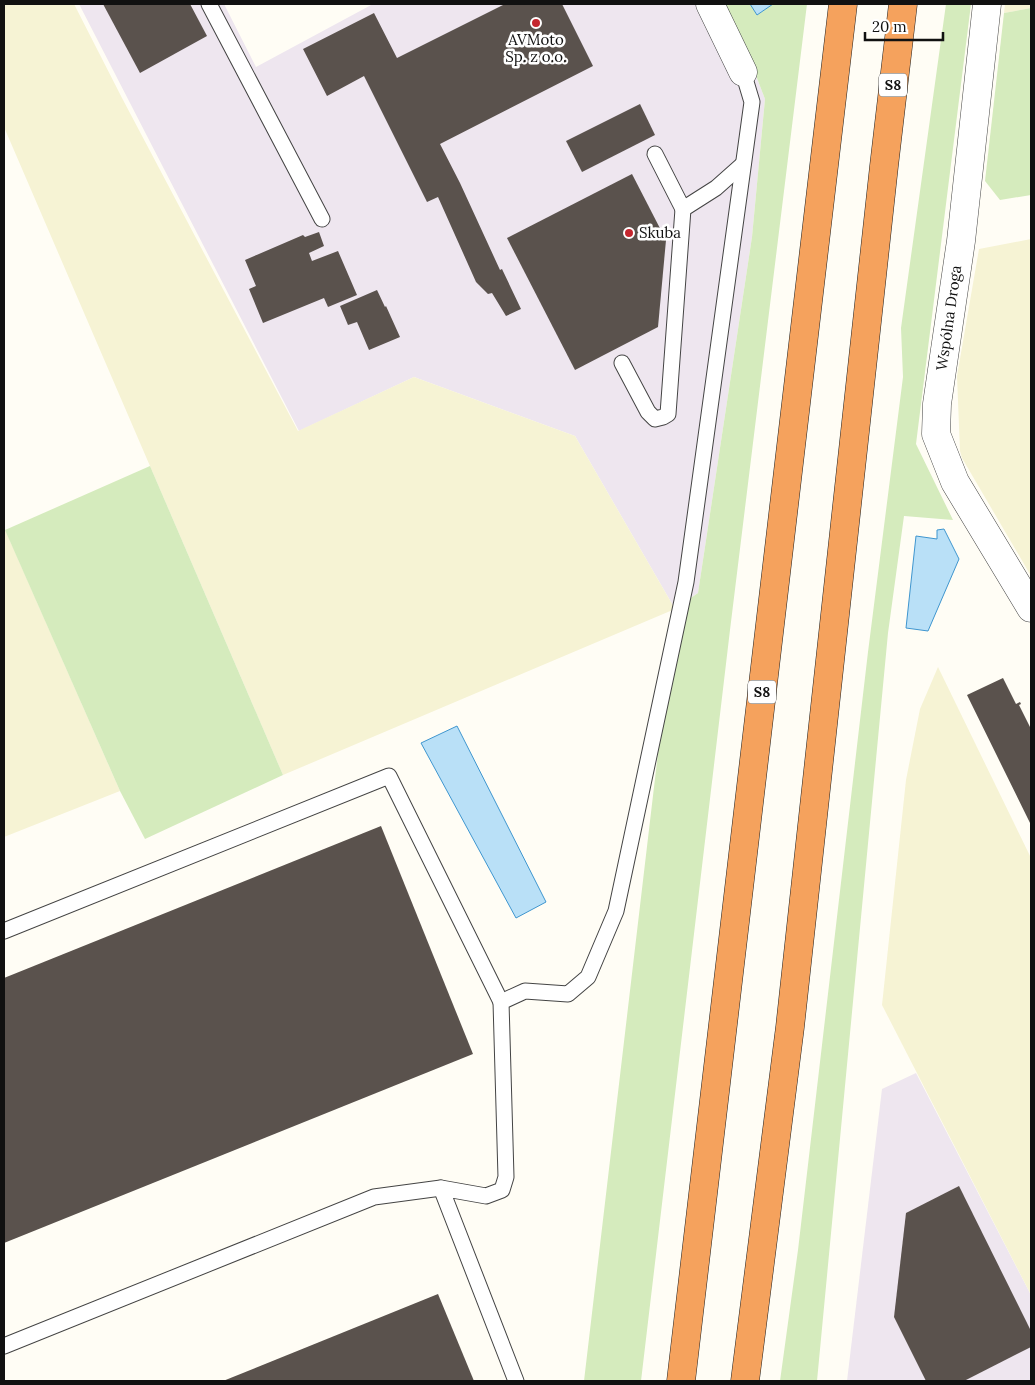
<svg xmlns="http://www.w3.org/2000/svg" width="1035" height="1385" font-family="Lora,serif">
<rect width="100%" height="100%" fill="#fffdf5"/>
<g fill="#eee6ef">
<path d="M79,4H224L256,67L373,4H722L755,73L765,99L752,237L698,593L675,609L575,436L414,377L299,431Z"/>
<path d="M916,1073L1031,1295V1381H847L882,1089Z"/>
</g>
<g fill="#f6f3d4">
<path d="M4,4H74L122,98L298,431L414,377L575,436L675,609L283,775L4,127Z"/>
<path d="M1005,4H1031V8L1004,13Z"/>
<path d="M1031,239V576L962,458L960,451L957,376L979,249Z"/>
<path d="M4,527L120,791L4,837Z"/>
<path d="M938,667L1031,858V1295L882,1005L906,780L920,709Z"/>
</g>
<g fill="#d5ebbd">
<path d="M722,4H750L757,15L773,4H807L730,630L641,1381H584L675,609L698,593L752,237L765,99L755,73Z"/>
<path d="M946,4H971L916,444L953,520L904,516L888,633L817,1381H780L798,1250L868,652L903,377L901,328Z"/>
<path d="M1031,8V195L1000,200L985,181L1004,13Z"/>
<path d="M150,466L283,775L145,839L120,791L5,530Z"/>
</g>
<g fill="#b9e0f7" stroke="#3f96cf">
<path d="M750,4H773L757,15Z"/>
<path d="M944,529L959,559L928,631L906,628L916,536L937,539V530Z"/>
<path d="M457,726L546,902L516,918L421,743Z"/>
</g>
<g fill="#5a524d">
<path d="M103,4H190L207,36L140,73Z"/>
<path d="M505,4H562L593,66L440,144L460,183L500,270L502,269L521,309L506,316L492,293L488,294L476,282L438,197L427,202L364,76L327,96L303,49L374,13L397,58Z"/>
<path d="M640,104L655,135L582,172L566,141Z"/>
<path d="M632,174L666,240L658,327L575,370L507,238Z"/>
<path d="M319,232L324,246L309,253L312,261L338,251L357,295L328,307L324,298L263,323L249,289L256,286L245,260L303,235L305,237Z"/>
<path d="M377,290L385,307L386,306L400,337L369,350L357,322L348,325L340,306Z"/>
<path d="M1003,678L1016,704L1020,702L1021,704L1019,705L1031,729V825L967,695Z"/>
<path d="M381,826L473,1054L4,1243V978Z"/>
<path d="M959,1186L1031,1331V1347L964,1381H926L894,1317L906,1213Z"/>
<path d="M438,1294L474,1381H223Z"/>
</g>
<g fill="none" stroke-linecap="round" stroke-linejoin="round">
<defs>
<g id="lane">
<path d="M209,4L322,219"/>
<path d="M655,154L683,209"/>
<path d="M622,363L648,412L655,419L663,417L668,414L683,209L716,188L743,164"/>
<path d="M4,931L389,776L501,1002"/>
<path d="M4,1346L374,1197L441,1188"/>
<path d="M516,1381L441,1188L486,1196L502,1190L506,1177L501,1002L525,991L568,994L588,977L616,911L686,582L752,102L743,72"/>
</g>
<g id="street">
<path d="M710,4L743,72"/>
<path d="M987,4L961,241L937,404L936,434L955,482L1031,608"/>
</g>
<g id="highway">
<path d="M681,1381L843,4"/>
<path d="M745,1381L790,1027L884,166L903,4"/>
</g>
</defs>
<use href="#lane" stroke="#444" stroke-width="17"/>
<use href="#street" stroke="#444" stroke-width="29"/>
<use href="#highway" stroke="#222" stroke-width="29"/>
<use href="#lane" stroke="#fff" stroke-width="15"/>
<use href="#street" stroke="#fff" stroke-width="28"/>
<use href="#highway" stroke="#f5a25d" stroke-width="28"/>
</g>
<g fill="#c4262e" stroke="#fff" stroke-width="2">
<circle cx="536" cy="23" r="5"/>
<circle cx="629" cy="233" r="5"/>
</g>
<g text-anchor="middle" stroke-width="5" stroke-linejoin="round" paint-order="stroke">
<g fill="#fff" stroke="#585858" stroke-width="1">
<rect x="879" y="73.5" width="28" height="23" rx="4"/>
<rect x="748" y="680.5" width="28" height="23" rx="4"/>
</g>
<g font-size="14" font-weight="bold" fill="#111">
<text x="893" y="90">S8</text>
<text x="762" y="697">S8</text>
</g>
<g font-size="15" fill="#111" stroke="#fff">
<text x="536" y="45">AVMoto<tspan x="536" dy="17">Sp. z o.o.</tspan></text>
<text x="639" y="238" text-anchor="start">Skuba</text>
</g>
<g font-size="15" fill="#111" stroke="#fff">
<text transform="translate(949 318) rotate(-82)" y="5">Wspólna Droga</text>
</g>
</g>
<rect width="1035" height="1385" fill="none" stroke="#111111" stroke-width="10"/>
<path d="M865 32v8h78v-8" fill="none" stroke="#111111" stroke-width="2.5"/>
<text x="872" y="32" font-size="15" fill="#111111" stroke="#ffffff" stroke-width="4" paint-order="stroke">20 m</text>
</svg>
